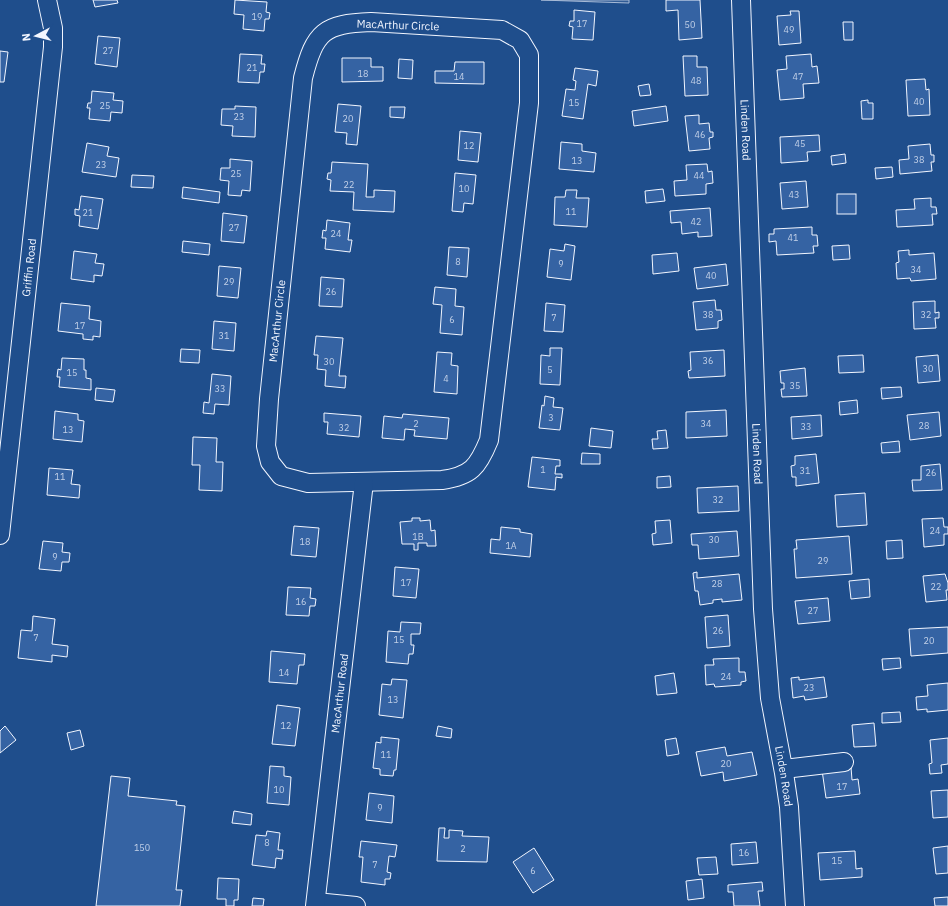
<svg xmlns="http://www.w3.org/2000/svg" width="948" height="906" font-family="'IBM Plex Sans',sans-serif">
<rect width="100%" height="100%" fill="#1f4e8c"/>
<path fill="#305b95" stroke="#a8bbd7" d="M541,0H629V3Z"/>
<g fill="#3563a3" stroke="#f2f6ff">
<path d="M93,0H117L118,3L95,7Z"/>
<path d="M235,0L267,2L266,12L270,13L269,19H265L264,31L243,29L244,15L234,14Z"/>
<path d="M666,0H700L702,38L679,40L678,10L666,11Z"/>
<path d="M574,10L595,12L593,40L572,39L573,27L569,26L570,21H574Z"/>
<path d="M790,11H799L801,43L779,45L777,16L791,15Z"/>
<path d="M843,22H853V40H844Z"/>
<path d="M98,36L120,38L117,67L95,64Z"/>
<path d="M0,51L8,52L4,82H0Z"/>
<path d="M240,54L262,55L261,64H265L264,72H260L259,83L238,82Z"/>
<path d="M811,54L812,67L817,66L819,83L803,84L804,98L780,100L777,70L787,69L786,56Z"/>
<path d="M683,56H697V67H707L708,95L685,96Z"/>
<path d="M342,58H371V67H383V81L342,82Z"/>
<path d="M399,59L413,60L412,79L398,78Z"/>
<path d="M455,62H484V84L435,83V71H454Z"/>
<path d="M575,68L598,71L596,86L588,84L583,119L562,116L566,89L575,90L576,81L573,80Z"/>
<path d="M925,79L926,90L929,89L930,115L908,116L906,80Z"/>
<path d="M649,84L651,95L640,96L638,86Z"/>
<path d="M92,91L114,93L113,100L123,101L122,113L111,112L110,121L89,119L90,108H87L88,103H91Z"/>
<path d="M868,100V103H873V119H862L861,101Z"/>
<path d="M338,104L361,106L357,145L346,144L347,133L335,132Z"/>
<path d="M235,106L256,107L255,137L232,136L233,126L221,125L222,109H235Z"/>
<path d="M666,106L668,121L634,126L632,111Z"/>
<path d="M390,107H405L404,118L390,117Z"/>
<path d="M699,115V124L709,123L710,132H713V137L709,138L710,149L689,151L685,116Z"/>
<path d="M460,131L481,133L478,162L458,160Z"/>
<path d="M819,135L820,151L807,152L808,161L781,163L780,137Z"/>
<path d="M561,142L582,144V151L596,153L594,172L559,169Z"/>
<path d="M87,143L109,147L107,156L119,158L116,177L82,172Z"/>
<path d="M930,144L931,155H934V162H931L932,171L900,174L899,160L909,159L908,146Z"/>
<path d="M845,154L846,163L832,165L831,156Z"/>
<path d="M230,159L252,161L250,191L242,190L241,196L228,195L229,181L220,180L221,168H230Z"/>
<path d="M332,162L368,164L366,197H374V190L395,191L394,212L353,210L354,192L330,191L331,180L327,179L328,173H331Z"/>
<path d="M707,164L708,172L712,171L713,183L706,184V194L675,196L674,181L687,180L686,165Z"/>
<path d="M892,167L893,177L876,179L875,168Z"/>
<path d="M455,173L476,175L473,204L464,203L463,212L452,211Z"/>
<path d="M132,175L154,176L153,188L131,187Z"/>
<path d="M806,181L808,207L782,209L780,183Z"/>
<path d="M183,187L220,192L219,203L182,198Z"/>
<path d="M663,189L665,201L646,203L645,191Z"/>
<path d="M566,190H577L576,198H589L587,227L554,225L555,197H565Z"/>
<rect x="837" y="194" width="19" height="20"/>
<path d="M81,196L103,199L98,229L79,226L80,216L75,215V209L79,210Z"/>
<path d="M931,198V207H936L937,214H932L933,225L897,227L896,210L915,209L914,199Z"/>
<path d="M710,208L712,236L698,237V232L682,234L681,222L671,223L670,211Z"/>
<path d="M223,213L247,216L244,243L221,241Z"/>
<path d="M327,220L350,223L348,240H352L350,252L325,249L326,238H322L323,230L326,231Z"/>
<path d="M812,227V235H817L818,246H813L814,253L777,255L776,241L769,242V234H774V229Z"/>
<path d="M183,241L210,244L209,255L182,252Z"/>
<path d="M565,244L575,246L571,280L547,277L550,249L564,251Z"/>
<path d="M849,245L850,259L833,260L832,246Z"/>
<path d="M449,247L469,248L467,277L447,275Z"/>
<path d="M909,250V255L934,253L936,279L911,281L910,278L897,279L896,263L899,262L898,251Z"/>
<path d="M74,251L97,254L95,263L104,264L102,276L94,275V282L71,279Z"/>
<path d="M677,253L679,271L653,274L652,255Z"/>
<path d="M726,264L728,285L697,289L694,268Z"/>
<path d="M219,266L241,268L238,298L217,296Z"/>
<path d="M321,277L344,279L342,307L319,306Z"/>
<path d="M435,287L456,289L455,306L464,307L462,335L440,333L442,305L433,304Z"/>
<path d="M715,300L716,310H721L722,320L718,321V328L696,330L693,302Z"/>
<path d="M935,301V313L939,312V318H935L936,328L914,329L913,302Z"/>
<path d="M61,303L90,306L89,319L101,321L100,337L93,336V340L83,339V334L58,331Z"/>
<path d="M546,303L565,305L563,332L544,331Z"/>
<path d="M214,321L236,323L234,351L212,349Z"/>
<path d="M316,336L343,338L339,376H346L345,388L325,386L326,370L317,369L318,355H314Z"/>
<path d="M550,348H562L560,385L540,384L541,355L550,356Z"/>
<path d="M181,349L200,350L199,363L180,362Z"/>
<path d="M724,350L725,376L689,378L688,371L691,370L690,352Z"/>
<path d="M437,352L452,353L451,365L458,366L457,394L434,392Z"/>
<path d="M863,355L864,372L839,373L838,356Z"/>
<path d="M938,355L940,381L918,383L916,357Z"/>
<path d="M62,358L84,359V370H86V378L91,379V390L59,387L60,377H57L58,369L61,370Z"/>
<path d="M805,368L807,396L782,397L781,389H784V383H781L780,371Z"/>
<path d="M212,374L231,376L229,405L215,404L214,414L203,413L204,402L209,403Z"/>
<path d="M901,387L902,397L882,399L881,388Z"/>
<path d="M96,388L115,390L113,402L95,400Z"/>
<path d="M545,396L554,398L553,407L563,408L560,430L539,428L542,405L544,406Z"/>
<path d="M857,400L858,413L840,415L839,402Z"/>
<path d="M726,410L727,436L686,438V412Z"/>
<path d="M55,411L78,414V420L84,421L82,442L53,439Z"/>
<path d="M939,412L941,436L910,440L907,415Z"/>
<path d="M324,413L361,416L359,437L327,434L328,422H324Z"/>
<path d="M403,414L449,418L447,439L414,436L415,430L405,429L404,440L382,438L384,416L402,418Z"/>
<path d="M821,415L822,436L792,439L791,417Z"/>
<path d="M591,428L613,431L611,448L589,446Z"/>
<path d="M666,430L668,448L653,449L652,439H658L657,431Z"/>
<path d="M193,437L217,438L216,462H223L222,491L199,490L200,465H192Z"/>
<path d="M899,441L900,452L882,453L881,443Z"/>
<path d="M582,453L600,454V464H581Z"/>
<path d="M816,454L819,483L796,486V477H792L791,466L795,465V456Z"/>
<path d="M532,457L560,460V466H556L555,474H562V478L556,477L555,490L528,487Z"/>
<path d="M940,464L942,490L913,491L912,480H921V466Z"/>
<path d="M49,468L73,470L71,484L80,485L79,498L47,495Z"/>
<path d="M670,476L671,487L657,488V477Z"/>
<path d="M738,486L739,511L698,513L697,488Z"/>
<path d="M865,493L867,525L837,527L835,495Z"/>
<path d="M412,518H420V521L430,520L431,531L435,530L436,546H427V543H418V550H414V544H402L400,522L412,521Z"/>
<path d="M943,518L944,527H948V534H944V545L924,547L922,519Z"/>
<path d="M670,520L672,543L653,545L652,534L656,533L655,521Z"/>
<path d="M294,526L319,528L316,557L291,555Z"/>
<path d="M501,527L520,529V532L532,534L530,557L490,553L491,539L500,540Z"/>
<path d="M737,531L739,556L699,559L698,545H692L691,534Z"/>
<path d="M849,536L852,574L796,578L794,549H797L796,540Z"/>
<path d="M902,540L903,558L887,559L886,541Z"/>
<path d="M43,541L63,543L62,552L70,553L69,562H62L61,571L39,569Z"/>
<path d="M395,567L419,569L416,598L393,596Z"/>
<path d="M697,572V578L739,574L742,600L722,602V599L713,600V603L700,605L698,591H695L693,573Z"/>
<path d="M945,574L948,583V590H946L947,600L926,602L923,576Z"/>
<path d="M869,579L870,597L851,599L849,581Z"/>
<path d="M288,587L311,588L310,598L316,599L315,606H310L309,616L286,615Z"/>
<path d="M828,598L830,621L798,624L795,601Z"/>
<path d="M728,615L730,646L707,648L705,617Z"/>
<path d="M33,616L55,619L52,644L68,646L67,657L52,655V662L18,658L21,630L32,631Z"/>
<path d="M401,622L421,623L420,634H411V645H414L413,654H409L408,664L386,662L388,631L400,632Z"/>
<path d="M948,627V653L911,656L909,629Z"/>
<path d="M271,651L305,654L304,665H299L297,684L269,682Z"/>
<path d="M739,658V672H745L746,681L741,682V685L715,687L714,684L706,685L705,665H714L713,659Z"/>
<path d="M900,658L901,668L883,670L882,659Z"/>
<path d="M674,673L677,693L657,695L655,676Z"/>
<path d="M799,677V680L824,677L827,697L805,700L804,696L793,698L791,678Z"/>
<path d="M392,679L407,680L403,718L379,715L382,684L391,685Z"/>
<path d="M948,683V710L927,712V709L917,710L916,697L928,696L927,685Z"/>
<path d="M277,705L300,708L295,746L272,744Z"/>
<path d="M900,712L901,722L882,723V713Z"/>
<path d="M874,723L876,746L854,747L852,725Z"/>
<path d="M5,726L16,740L0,753V731Z"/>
<path d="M438,726L452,729L451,738L436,736Z"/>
<path d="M80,730L84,746L71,750L67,733Z"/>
<path d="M381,737L399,739L396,770H394L393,776L380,775V769L373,768L376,742L381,743Z"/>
<path d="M676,738L679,754L667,756L665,740Z"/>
<path d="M948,738V764L941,765L942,773L930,774L929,764L932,763L930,740Z"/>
<path d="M725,747L727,756L752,752L757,775L724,781L723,772L701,776L696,752Z"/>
<path d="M270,766L284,767V776L291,777L289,805L267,803Z"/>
<path d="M851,767L852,780L858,779L860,794L826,798L822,770Z"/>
<path d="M111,776L130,778L128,796L177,801L176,805L185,806L176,890H182L180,906H96Z"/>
<path d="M948,790V817L933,818L931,791Z"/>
<path d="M369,793L394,796L392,823L366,820Z"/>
<path d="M234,811L252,814L251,825L232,823Z"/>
<path d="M439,828H445L444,838H449V830L463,831L462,836L489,837L487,862L437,861Z"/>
<path d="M267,831L280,833L278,850H283L282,859L276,858L275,868L252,865L256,835L266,836Z"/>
<path d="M361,841L397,845L395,857L389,856L387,872L391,873L390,879H385V885L361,882L363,857H359Z"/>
<path d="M756,842L758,863L732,865L731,844Z"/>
<path d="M948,846V873L936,874L933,848Z"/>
<path d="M534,848L554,880L533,893L513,862Z"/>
<path d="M855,851L856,869L862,868V877L820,880L818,853Z"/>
<path d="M716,857L718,874L699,875L697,858Z"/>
<path d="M218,878L239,879L238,900H234V906H226V899H217Z"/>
<path d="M702,879L704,898L688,900L686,881Z"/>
<path d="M762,882L763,891H758L760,906H734L733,892H728V885Z"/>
<path d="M948,897V906H935L934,898Z"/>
<path d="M253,898L264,899L263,906H252Z"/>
</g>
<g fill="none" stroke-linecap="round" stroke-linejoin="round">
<defs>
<g id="minor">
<path id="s1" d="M741,0L763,609L770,698L784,773L789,807L795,906"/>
<path d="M371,22L502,30L520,40L529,55V103L489,440C478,467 471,476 442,480L308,483L281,476L270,462L266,446L269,399L303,78C315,31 324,24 371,22Z"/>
<path id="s2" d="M0,535L53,47V28L47,0"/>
<path d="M784,769L844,762"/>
<path d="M316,902L356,906"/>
<path id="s3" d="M315,906L364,482"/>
</g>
</defs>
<use href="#minor" stroke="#f2f6ff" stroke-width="20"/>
<use href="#minor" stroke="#1f4e8c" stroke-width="18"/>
</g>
<g text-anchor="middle" stroke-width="3" stroke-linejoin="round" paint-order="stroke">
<g font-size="9" fill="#c3d1e8">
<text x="257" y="20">19</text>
<text x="582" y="27">17</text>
<text x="690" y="28">50</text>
<text x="789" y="33">49</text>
<text x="108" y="54">27</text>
<text x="252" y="71">21</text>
<text x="363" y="77">18</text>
<text x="459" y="80">14</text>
<text x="798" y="80">47</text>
<text x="696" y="84">48</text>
<text x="919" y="105">40</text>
<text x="574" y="106">15</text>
<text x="105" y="109">25</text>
<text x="239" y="120">23</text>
<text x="348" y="122">20</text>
<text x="700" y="138">46</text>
<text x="800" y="147">45</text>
<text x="469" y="149">12</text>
<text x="919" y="163">38</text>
<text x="577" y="164">13</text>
<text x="101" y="168">23</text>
<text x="236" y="177">25</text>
<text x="699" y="179">44</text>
<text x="349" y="188">22</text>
<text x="464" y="192">10</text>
<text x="794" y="198">43</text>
<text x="571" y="215">11</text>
<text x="88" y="216">21</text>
<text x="696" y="225">42</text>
<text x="234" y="231">27</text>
<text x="336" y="237">24</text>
<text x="793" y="241">41</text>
<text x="458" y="265">8</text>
<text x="561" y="267">9</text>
<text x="916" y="273">34</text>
<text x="711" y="279">40</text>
<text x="229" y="285">29</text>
<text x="331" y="295">26</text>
<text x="708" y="318">38</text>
<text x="926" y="318">32</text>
<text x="554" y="321">7</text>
<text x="452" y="323">6</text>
<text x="80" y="329">17</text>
<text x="224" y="339">31</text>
<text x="708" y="364">36</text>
<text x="329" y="365">30</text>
<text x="928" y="372">30</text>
<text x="550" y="373">5</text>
<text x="72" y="376">15</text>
<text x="446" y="382">4</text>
<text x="795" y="389">35</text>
<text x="220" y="392">33</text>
<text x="551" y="421">3</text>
<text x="416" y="427">2</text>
<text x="706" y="427">34</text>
<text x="924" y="429">28</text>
<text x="806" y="430">33</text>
<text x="344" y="431">32</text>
<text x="68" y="433">13</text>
<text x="543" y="473">1</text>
<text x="805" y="474">31</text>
<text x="931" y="476">26</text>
<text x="60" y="480">11</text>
<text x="718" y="503">32</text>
<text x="935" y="534">24</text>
<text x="418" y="540">1B</text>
<text x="714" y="543">30</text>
<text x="305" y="545">18</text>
<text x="511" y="549">1A</text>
<text x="55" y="560">9</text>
<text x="823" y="564">29</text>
<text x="406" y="586">17</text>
<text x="717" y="587">28</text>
<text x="936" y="590">22</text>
<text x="301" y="605">16</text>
<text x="813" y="614">27</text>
<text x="718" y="634">26</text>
<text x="36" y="641">7</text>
<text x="399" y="643">15</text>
<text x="929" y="644">20</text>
<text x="284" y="676">14</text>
<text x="726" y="680">24</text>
<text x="809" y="691">23</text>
<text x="393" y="703">13</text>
<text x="286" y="729">12</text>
<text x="386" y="758">11</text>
<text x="726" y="767">20</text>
<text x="842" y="790">17</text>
<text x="279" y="793">10</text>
<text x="380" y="811">9</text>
<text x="267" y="846">8</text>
<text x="142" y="851">150</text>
<text x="463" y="852">2</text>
<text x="744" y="856">16</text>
<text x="837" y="864">15</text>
<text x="375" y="868">7</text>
<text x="533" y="874">6</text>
</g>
<g font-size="11" fill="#f2f6ff" stroke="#1f4e8c">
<text transform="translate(398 25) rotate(2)" y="4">MacArthur Circle</text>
<text dy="4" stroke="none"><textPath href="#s1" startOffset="130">Linden Road</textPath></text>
<text dy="4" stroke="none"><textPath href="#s2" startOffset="269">Griffin Road</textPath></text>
<text transform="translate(277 321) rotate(-84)" y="4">MacArthur Circle</text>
<text dy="4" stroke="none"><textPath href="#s1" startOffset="454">Linden Road</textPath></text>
<text dy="4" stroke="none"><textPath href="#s3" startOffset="214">MacArthur Road</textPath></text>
<text dy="4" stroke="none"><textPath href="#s1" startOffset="778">Linden Road</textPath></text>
</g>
</g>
<g transform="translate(36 36) rotate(263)" stroke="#1f4e8c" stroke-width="3" paint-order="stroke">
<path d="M0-3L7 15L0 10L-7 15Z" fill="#f2f6ff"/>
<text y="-6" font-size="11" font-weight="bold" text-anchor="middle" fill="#f2f6ff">N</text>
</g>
</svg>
